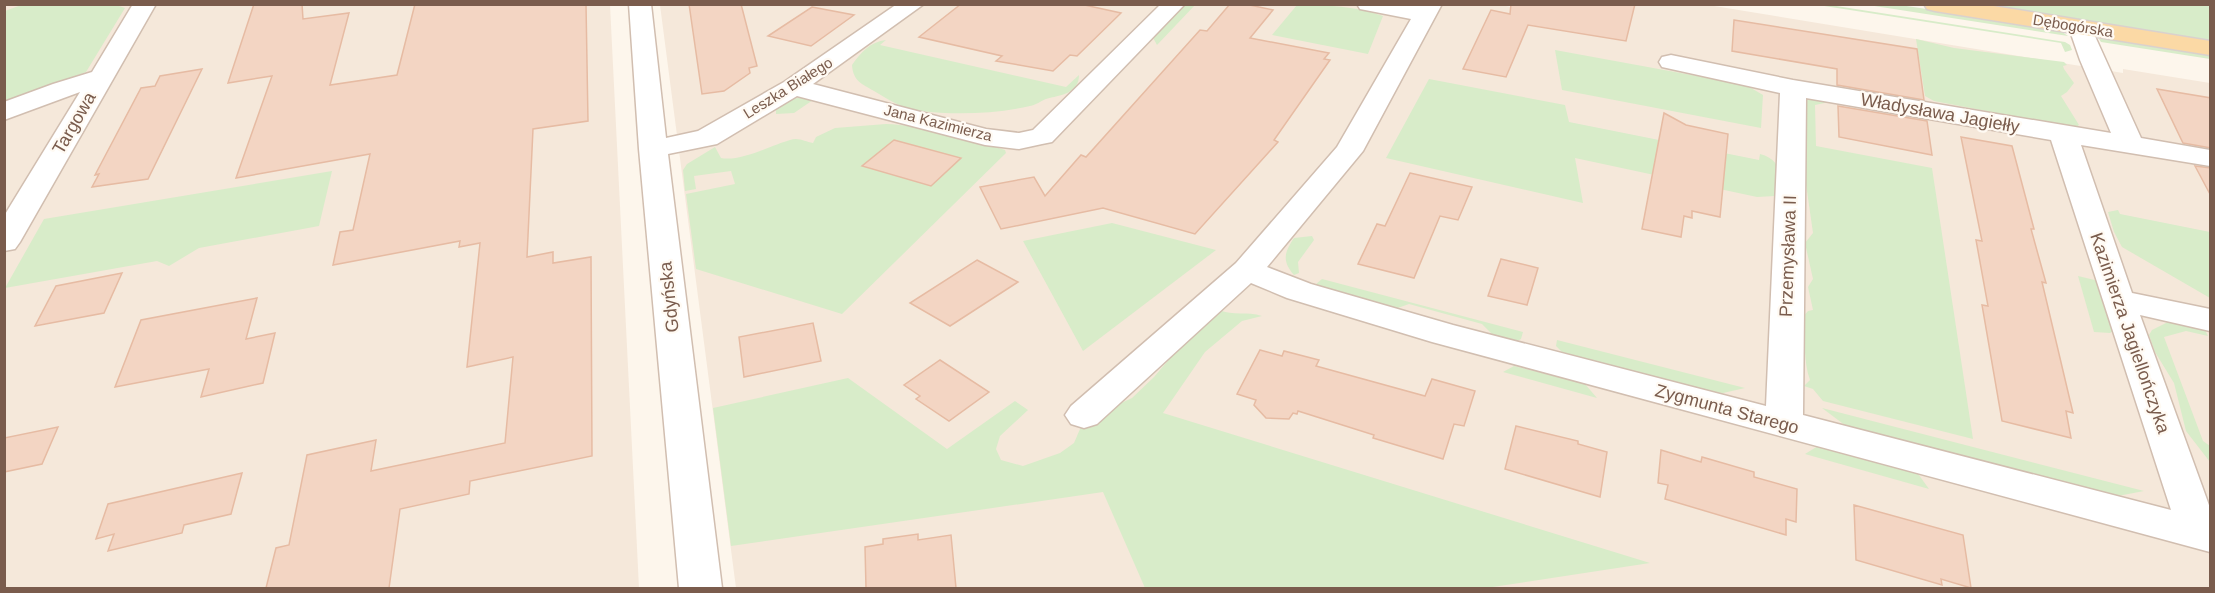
<svg xmlns="http://www.w3.org/2000/svg" width="2215" height="593" font-family="Helvetica,sans-serif">
<rect width="100%" height="100%" fill="#fdf6ec"/>
<g fill="#f5e8da">
<path d="M1496,4L1547,14L1546,5H1708L2123,73V69L2210,83V588H736L660,5Z"/>
<path d="M4,5H610L639,588H5Z"/>
</g>
<g fill="#d8ecc9">
<path d="M24,4H113L125,8L86,72L5,103V11Z"/>
<path d="M2202,4L2210,6V42L1979,5Z"/>
<path d="M1180,5H1195L1157,45L1151,34Z"/>
<path d="M1297,5C1326,5 1357,6 1383,16L1368,54L1272,35Z"/>
<path d="M1818,5H1830L2065,42L2070,45L2072,50L2065,52L2061,43Z"/>
<path d="M1868,5H1900L2058,29L2068,36Z"/>
<path d="M2105,37L2210,53V59L2101,42L2099,39Z"/>
<path d="M1916,39L1954,48L2064,62L2067,65L2063,66L2064,69L2074,83L2067,92L2061,96L2079,125L2075,128L1934,101L1925,96Z"/>
<path d="M886,40L880,45L1066,87L1079,75C1079,94 1060,95 1046,99C1041,101 1036,105 1030,106C995,114 955,115 920,111C901,108 889,100 874,91C862,84 853,81 852,65C861,52 870,42 886,40Z"/>
<path d="M1555,50L1746,85L1763,95L1761,128L1562,90Z"/>
<path d="M1429,79L1565,105L1569,122L1759,160L1760,154C1783,160 1782,178 1775,196L1757,197L1575,158L1583,203L1386,158Z"/>
<path d="M801,97L813,100L794,113L776,114V109L782,102Z"/>
<path d="M1822,98L1834,101L1815,105L1816,146L1932,168L1973,439L1823,401L1813,389L1804,386L1810,380C1803,361 1806,339 1802,318L1808,311L1813,310L1808,287L1813,279L1805,243L1813,233L1804,170L1802,101Z"/>
<path d="M886,124C921,125 972,139 1005,150L1006,153L842,314L696,269L686,194L735,184L731,171L694,176L696,189L685,191L683,170L687,164L715,147L721,158C740,162 772,145 790,140C799,137 805,142 813,143L816,137L835,128Z"/>
<path d="M332,171L319,226L199,248L169,266L157,261L5,288L44,219Z"/>
<path d="M2118,210L2120,214L2210,232V298L2122,247L2114,232L2108,212Z"/>
<path d="M1112,223L1216,250L1083,351L1023,241Z"/>
<path d="M1312,236L1314,240L1298,262L1299,273L1294,275C1282,261 1284,253 1294,238Z"/>
<path d="M2078,276L2103,282L2116,329L2110,333L2094,332Z"/>
<path d="M1322,279L1523,332L1521,339L1515,342L1494,336L1482,324L1409,304L1395,309L1315,285Z"/>
<path d="M1219,310C1233,316 1247,311 1262,316L1242,321L1205,352L1163,413L1650,563L1486,588H1145L1103,492L731,546L713,408L848,378L947,449L1015,401L1028,410L1000,436L996,449L1001,460L1023,466L1060,453L1074,443L1080,429L1091,417L1132,398L1154,377L1183,343Z"/>
<path d="M2168,322H2183L2205,330L2208,336L2186,331L2164,337L2203,441L2210,446V462L2186,431L2174,383L2155,352L2149,335L2152,330Z"/>
<path d="M1557,340L1745,388L1723,393L1709,392L1565,355L1556,346Z"/>
<path d="M1514,366L1585,384L1597,398L1503,372Z"/>
<path d="M1822,408L2144,491L2118,496L1863,433L1846,426Z"/>
<path d="M1818,446L1916,471L1929,489L1805,454Z"/>
</g>
<g fill="#f3d5c3" stroke="#e6bba3" stroke-width="1.5">
<path d="M254,4H302L303,19L349,13L330,85L397,75L415,4H586L588,121L533,129L527,257L553,252V263L591,257L592,456L470,481L469,494L400,509L389,588H266L276,548L289,545L307,455L376,440L371,471L505,443L513,357L467,367L480,243L459,247L460,241L333,265L340,232L353,230L370,154L236,178L272,76L228,83Z"/>
<path d="M689,4H741L757,66L749,68L750,73L724,91L702,94Z"/>
<path d="M961,4H1080L1121,13L1077,56L1070,55L1053,71L996,61L1002,56L919,37Z"/>
<path d="M1230,4H1245L1273,10L1250,38L1329,53L1324,59L1330,60L1274,140L1278,142L1195,234L1103,208L1001,229L980,187L1034,177L1045,196L1081,155L1086,157L1200,30L1207,31Z"/>
<path d="M1511,4H1635L1626,41L1528,25L1506,77L1463,69L1491,10L1510,14Z"/>
<path d="M812,7L854,15L811,46L768,36Z"/>
<path d="M1734,20L1917,49L1924,100L1837,85V69L1732,51Z"/>
<path d="M202,69L148,179L92,187L99,174L95,175L141,88L155,86L160,76Z"/>
<path d="M2157,89L2211,98V148L2183,143Z"/>
<path d="M1838,106L1927,121L1932,155L1839,137Z"/>
<path d="M1664,113L1686,125L1728,134L1720,217L1692,211V218L1684,216L1681,237L1642,229Z"/>
<path d="M1961,137L2012,146L2034,229H2031L2046,283L2042,282L2073,413L2066,411L2071,438L2002,421L1982,305L1988,306L1976,240L1982,241Z"/>
<path d="M894,140L961,158L931,186L862,166Z"/>
<path d="M2195,166L2211,168V196Z"/>
<path d="M1410,173L1472,187L1458,220L1440,216L1414,278L1358,264L1377,224L1385,226Z"/>
<path d="M1501,259L1538,268L1527,305L1488,296Z"/>
<path d="M977,260L1018,282L950,326L910,303Z"/>
<path d="M122,273L104,313L35,326L56,286Z"/>
<path d="M257,298L246,339L275,333L263,383L201,397L209,369L115,387L141,320Z"/>
<path d="M813,323L821,361L744,377L739,337Z"/>
<path d="M1260,350L1282,356L1284,351L1319,360L1316,366L1425,396L1432,379L1475,391L1464,426L1454,424L1443,459L1373,438L1374,435L1298,411L1297,414L1293,413L1289,419L1266,418L1254,405L1256,400L1237,394Z"/>
<path d="M940,360L989,392L949,421L916,399L920,396L904,385Z"/>
<path d="M1516,426L1578,441V444L1607,452L1600,497L1505,469Z"/>
<path d="M58,427L42,464L4,472V438Z"/>
<path d="M1661,450L1701,462L1702,457L1754,472V477L1797,489L1796,522L1786,519V535L1665,499L1668,485L1658,483Z"/>
<path d="M242,473L231,514L184,525L182,533L108,551L114,534L96,539L108,504Z"/>
<path d="M1854,505L1963,535L1971,588L1941,579L1942,585L1856,560Z"/>
<path d="M918,534V540L951,535L956,588H866L865,547L883,544V539Z"/>
</g>
<g fill="none" stroke-linecap="round" stroke-linejoin="round">
<defs>
<g id="minor">
<path d="M133,4H156L20,242L15,249L4,251V216L80,92L4,120V102L53,84L92,72Z"/>
<path d="M629,4H651L666,138L698,131L784,82L897,4H924L813,84L986,129L1019,133L1033,130L1161,4H1185L1052,142L1042,144L1019,149L985,145L797,96L717,144L668,154L722,588H679L639,149Z"/>
<path d="M1357,4H1442L1363,151L1267,267L1311,284L1453,325L1766,406L1780,93L1662,67L1659,62L1662,57L1671,55L1793,80L2111,133L2080,60L2069,28L2073,23L2081,21L2089,23L2141,138L2210,150V166L2081,145L2132,293L2210,309V331L2140,315L2210,508V552L1432,342L1287,298L1251,283L1097,424L1084,428L1071,424L1065,415L1071,406L1236,263L1337,147L1411,19L1360,9ZM1806,98L2051,140L2171,510L1803,415Z"/>
</g>
<path id="major" d="M1924,4H1981L2210,41V55L1935,11L1927,9Z"/>
</defs>
<use href="#minor" stroke="#d1beb0" stroke-width="3"/>
<use href="#major" stroke="#dad1cd" stroke-width="3"/>
<use href="#minor" fill="#fff" fill-rule="evenodd"/>
<use href="#major" fill="#fbd9a5" fill-rule="evenodd"/>
</g>
<g text-anchor="middle" stroke-width="4.5" stroke-linejoin="round" paint-order="stroke">
<g font-size="15" fill="#7a5c4d" stroke="#fffaf3">
<text transform="translate(2073 26) rotate(9)" y="5">Dębogórska</text>
<text transform="translate(788 88) rotate(-32)" y="5">Leszka Białego</text>
<text transform="translate(938 123) rotate(14)" y="5">Jana Kazimierza</text>
</g>
<g font-size="18" fill="#7a5c4d" stroke="#fffaf3">
<text transform="translate(1940 113) rotate(10)" y="6">Władysława Jagiełły</text>
<text transform="translate(74 123) rotate(-60)" y="6">Targowa</text>
<text transform="translate(1788 256) rotate(-88)" y="6">Przemysława II</text>
<text transform="translate(669 297) rotate(-96)" y="6">Gdyńska</text>
<text transform="translate(2130 333) rotate(71)" y="6">Kazimierza Jagiellończyka</text>
<text transform="translate(1727 409) rotate(15)" y="6">Zygmunta Starego</text>
</g>
</g>
<rect width="2215" height="593" fill="none" stroke="#7a5c4d" stroke-width="12"/>
</svg>
